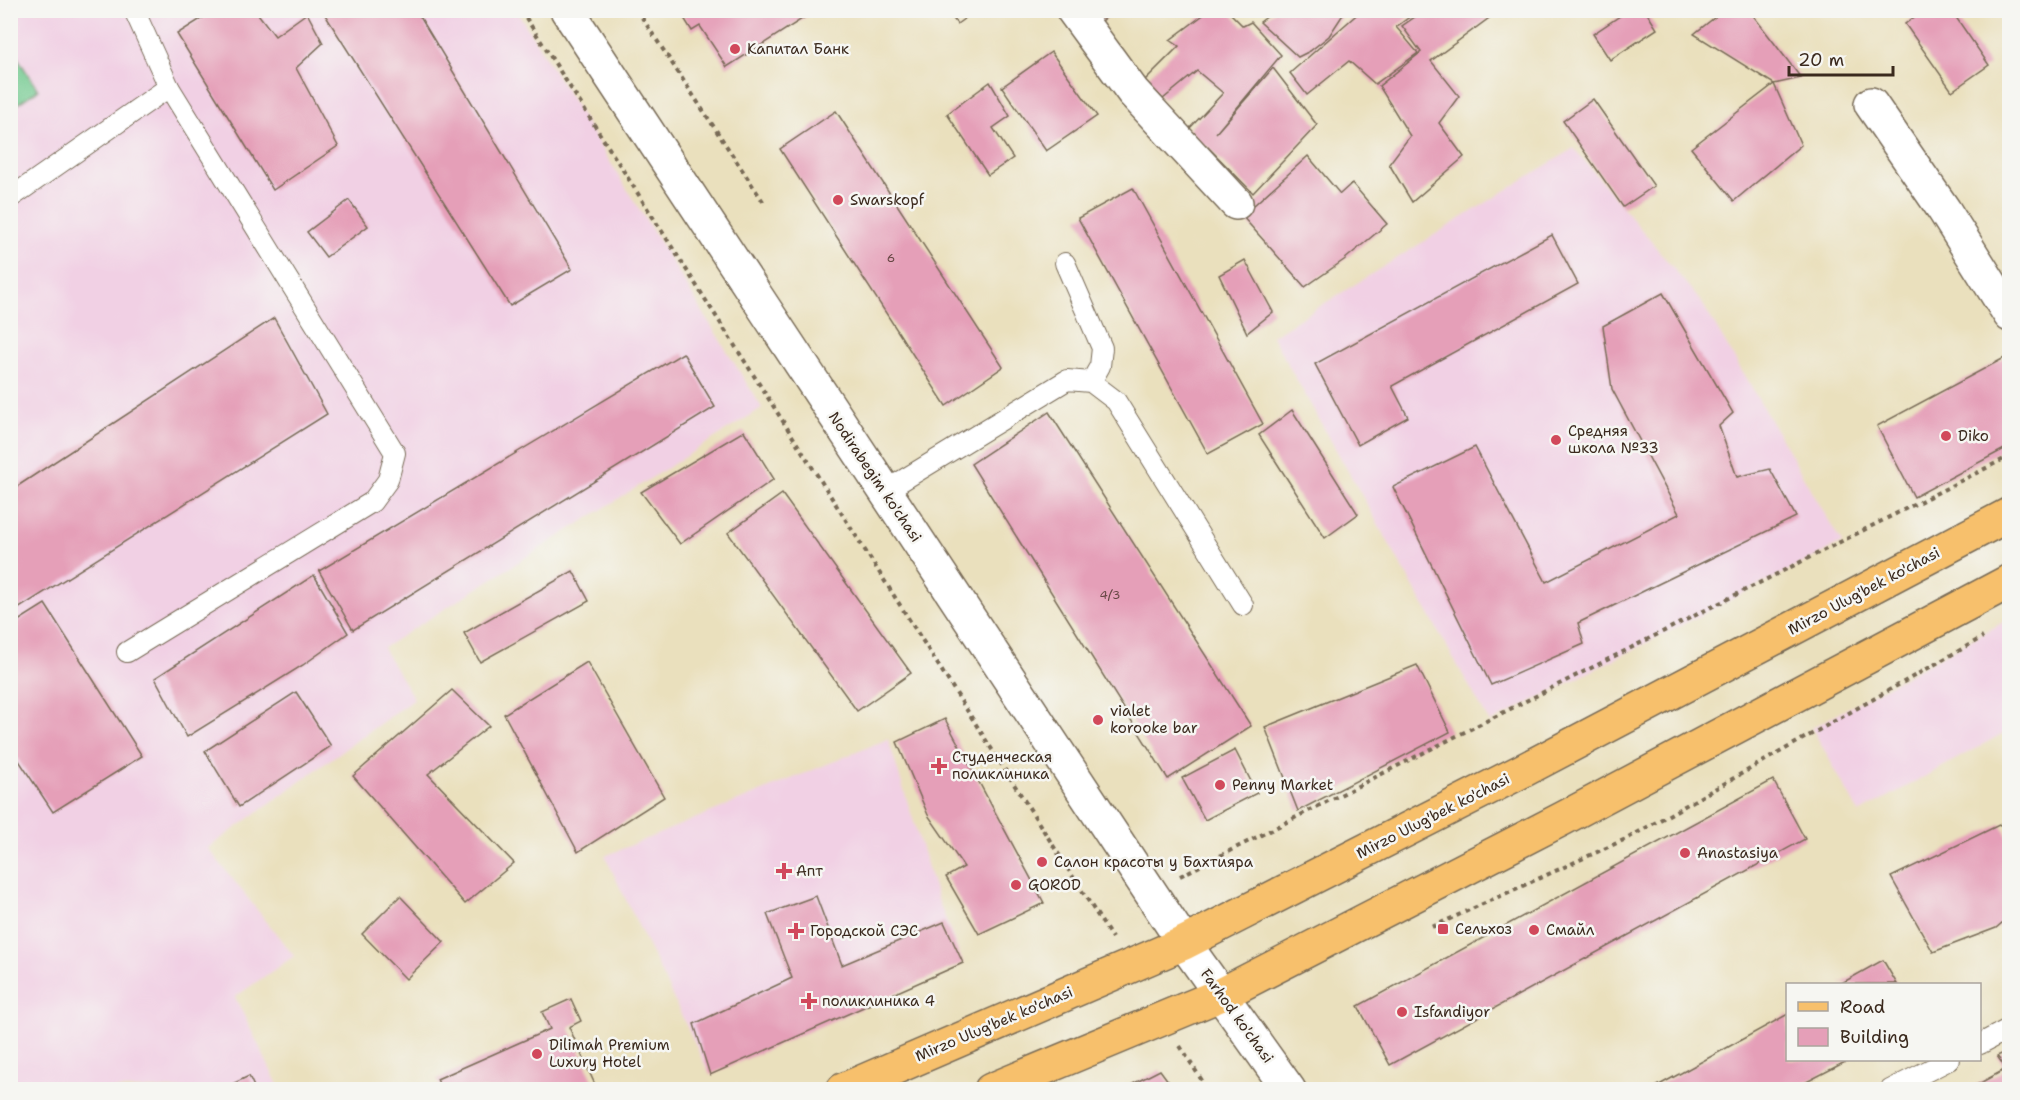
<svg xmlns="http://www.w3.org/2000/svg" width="2020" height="1100" font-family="'Shantell Sans',sans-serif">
<rect width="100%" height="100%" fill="#f6f6f2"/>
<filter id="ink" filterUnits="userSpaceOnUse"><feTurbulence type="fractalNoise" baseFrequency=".0167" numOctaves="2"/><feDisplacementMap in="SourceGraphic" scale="12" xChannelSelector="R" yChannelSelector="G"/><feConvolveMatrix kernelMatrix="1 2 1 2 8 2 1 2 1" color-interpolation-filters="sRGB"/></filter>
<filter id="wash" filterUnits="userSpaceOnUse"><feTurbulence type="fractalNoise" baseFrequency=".008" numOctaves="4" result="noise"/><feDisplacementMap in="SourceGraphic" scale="24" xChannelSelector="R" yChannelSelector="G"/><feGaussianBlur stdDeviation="1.35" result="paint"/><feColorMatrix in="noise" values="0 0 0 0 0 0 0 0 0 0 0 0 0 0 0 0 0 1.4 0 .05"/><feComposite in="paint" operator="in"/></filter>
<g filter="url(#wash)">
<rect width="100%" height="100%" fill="#eae0bd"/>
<g fill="#f1d0e4">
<path d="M10,11H517L762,408L383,648L414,699L208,848L294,956L235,997L280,1089H11Z"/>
<path d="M1574,148L1702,303L1842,543L1490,723L1272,336Z"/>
<path d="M2009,619V730L1859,813L1812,728Z"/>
<path d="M888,739L938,900L963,963L710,1075L605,856Z"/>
</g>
<path fill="#71c98f" stroke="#567a56" stroke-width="1.5" d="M12,49L38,90L11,108L10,50Z"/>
<g id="blocks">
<g fill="#e59fb8">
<path d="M215,10H255L275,36L307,13L323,43L296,68L338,146L273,190L177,34Z"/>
<path d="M322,10H416L572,269L510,306Z"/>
<path d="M679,10H812L813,12L727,67L700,26L692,31Z"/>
<path d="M947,10H976L957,24Z"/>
<path d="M1082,10H1115L1095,27Z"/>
<path d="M1210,10H1227L1243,26L1251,22L1281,55L1216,133L1273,68L1317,125L1253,193L1206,145L1203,148L1189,129L1223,93L1197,71L1163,99L1145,80L1179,46L1170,40Z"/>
<path d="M1276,10H1302L1304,13L1307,10H1346L1329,36L1310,51L1298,57L1260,22Z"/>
<path d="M1362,10H1419L1396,27L1418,53L1375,84L1349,61L1307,95L1290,73Z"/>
<path d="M1425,10H1500L1431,61L1459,96L1439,123L1464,157L1412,202L1389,164L1410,136L1379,86L1421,52L1402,26Z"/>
<path d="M1629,10H1645L1657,29L1610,60L1593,34Z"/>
<path d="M1724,10H1749L1801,78L1774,84L1694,34Z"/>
<path d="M1924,10H1951L1989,65L1952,91L1905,24Z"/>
<path d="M1051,52L1097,116L1046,151L1002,87Z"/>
<path d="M990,82L1010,116L993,128L1013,158L988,175L947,114Z"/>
<path d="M1774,84L1801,145L1734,201L1691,148Z"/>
<path d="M1593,99L1654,186L1623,207L1563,121Z"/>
<path d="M836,111L1003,367L946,406L780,149Z"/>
<path d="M1308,156L1340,194L1352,183L1387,224L1344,260L1305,287L1242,216Z"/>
<path d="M1133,188L1263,424L1208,454L1078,218Z"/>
<path d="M349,200L368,226L326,257L307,232Z"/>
<path d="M1552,235L1578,284L1392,386L1408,417L1358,445L1315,364Z"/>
<path d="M1245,260L1273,312L1247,333L1219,275Z"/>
<path d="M1663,293L1733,413L1719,426L1737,477L1770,469L1796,517L1578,623L1584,644L1491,685L1393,487L1475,447L1546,582L1679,514L1612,389L1603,326Z"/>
<path d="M274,318L327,414L10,614V491Z"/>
<path d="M683,353L715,407L353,630L319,571Z"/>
<path d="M2008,356L2010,359V446L1914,497L1877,426Z"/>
<path d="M1292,410L1358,514L1325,538L1259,435Z"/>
<path d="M1049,412L1251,726L1168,779L971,464Z"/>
<path d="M744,431L774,479L680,544L641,492Z"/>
<path d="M782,494L911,673L857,711L728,533Z"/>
<path d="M573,571L589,601L480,662L464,633Z"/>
<path d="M314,575L348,633L303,665L187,737L155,678Z"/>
<path d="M45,604L142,756L53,812L10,747V626Z"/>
<path d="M587,662L664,797L578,852L504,714Z"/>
<path d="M1417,665L1450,732L1298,811L1265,727Z"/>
<path d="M452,690L489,726L428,774L514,863L465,904L353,776Z"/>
<path d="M296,692L331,746L239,807L205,751Z"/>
<path d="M945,719L1044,903L979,934L946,877L964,867L928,815L897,742Z"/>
<path d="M1235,750L1257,793L1205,820L1182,778Z"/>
<path d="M1773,780L1805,839L1390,1065L1358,1006Z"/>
<path d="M2001,824L2010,841V916L1996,928L1933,952L1891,877Z"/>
<path d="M400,896L444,942L406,979L362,934Z"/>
<path d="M816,896L842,965L944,922L963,963L710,1075L694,1024L792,978L767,914Z"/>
<path d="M1883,960L1897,984H1840Z"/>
<path d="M571,999L581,1021L569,1027L597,1089H441L437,1079L550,1029L542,1012Z"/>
<path d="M1788,1014V1060H1849L1793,1089H1652Z"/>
<path d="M2010,1050V1089H1969L2006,1069L1997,1056Z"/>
<path d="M1160,1070L1174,1089H1123Z"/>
<path d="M249,1076L255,1089H222Z"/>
</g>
</g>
</g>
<g filter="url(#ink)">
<use href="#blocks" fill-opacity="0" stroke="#786a56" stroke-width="1.5"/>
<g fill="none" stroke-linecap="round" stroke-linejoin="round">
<defs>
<g id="service">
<path d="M10,198L169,87L134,10"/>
<path d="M1065,263L1102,348L1100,366L1091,382"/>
<path d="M885,491L1067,380L1091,382L1116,401L1243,605"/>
<path d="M127,652L372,502L388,480L395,453L169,87"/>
<path d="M1980,1044L2010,1028"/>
<path d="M1890,1090L1949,1060"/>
</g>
<g id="minor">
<path d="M1073,10L1133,92L1236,203"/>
<path d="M1871,104L1944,210L2010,315"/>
</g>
<path id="tertiary" d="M567,10L1184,943L1289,1090"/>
<g id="primary">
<path d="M843,1090L1184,943L1524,770L2010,514"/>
<path d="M991,1090L1222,994L1564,818L2010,581"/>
</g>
</defs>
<use href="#service" stroke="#786a56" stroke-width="22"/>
<use href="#minor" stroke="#786a56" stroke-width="36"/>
<use href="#tertiary" stroke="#786a56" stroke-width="36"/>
<use href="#primary" stroke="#786a56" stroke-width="36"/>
<g stroke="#786a56" stroke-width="4" stroke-dasharray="4.5 4.5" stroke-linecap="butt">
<path d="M521,10L1112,938"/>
<path d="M637,10L764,203"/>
<path d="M1180,876L2010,456"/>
<path d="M1432,927L1628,838L1983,637"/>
<path d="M1180,1046L1208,1090"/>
</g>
<use href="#service" stroke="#fff" stroke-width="20"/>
<use href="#minor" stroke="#fff" stroke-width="33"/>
<use href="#tertiary" stroke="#fff" stroke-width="33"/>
<use href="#primary" stroke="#f7c06c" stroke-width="33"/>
</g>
</g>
<g fill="#d1495b" stroke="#f6f6f2" stroke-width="2">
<circle cx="735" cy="49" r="6"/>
<circle cx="838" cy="200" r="6"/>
<circle cx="1946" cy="436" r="6"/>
<circle cx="1556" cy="440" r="6"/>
<circle cx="1098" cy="720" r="6"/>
<path d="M936 757h6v6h6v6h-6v6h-6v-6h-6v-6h6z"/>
<circle cx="1220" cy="785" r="6"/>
<circle cx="1685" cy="853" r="6"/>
<circle cx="1042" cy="862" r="6"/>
<path d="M781 862h6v6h6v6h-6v6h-6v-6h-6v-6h6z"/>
<circle cx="1016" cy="885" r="6"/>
<rect x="1437" y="923" width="12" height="12" rx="3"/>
<circle cx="1534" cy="930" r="6"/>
<path d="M793 922h6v6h6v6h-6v6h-6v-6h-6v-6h6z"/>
<path d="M806 992h6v6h6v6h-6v6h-6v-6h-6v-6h6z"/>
<circle cx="1402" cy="1012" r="6"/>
<circle cx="537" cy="1054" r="6"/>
</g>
<g text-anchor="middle" stroke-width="5" stroke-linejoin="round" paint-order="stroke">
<g font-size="12" fill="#664744">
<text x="891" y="262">6</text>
<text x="1110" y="599">4/3</text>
</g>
<g font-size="15" fill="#3b2a1e" stroke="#f6f6f2" text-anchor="start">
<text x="747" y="54">Капитал Банк</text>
<text x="850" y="205">Swarskopf</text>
<text x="1568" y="436">Средняя<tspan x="1568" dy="17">школа №33</tspan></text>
<text x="1958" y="441">Diko</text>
<text x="1110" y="716">vialet<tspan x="1110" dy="17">korooke bar</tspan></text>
<text x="952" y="762">Студенческая<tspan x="952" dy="17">поликлиника</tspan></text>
<text x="1232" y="790">Penny Market</text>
<text x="1697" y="858">Anastasiya</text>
<text x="1054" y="867">Салон красоты у Бахтияра</text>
<text x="796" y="876">Апт</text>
<text x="1028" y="890">GOROD</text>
<text x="1455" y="934">Сельхоз</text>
<text x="1546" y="935">Смайл</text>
<text x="810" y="936">Городской СЭС</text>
<text x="822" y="1006">поликлиника 4</text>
<text x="1414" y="1017">Isfandiyor</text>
<text x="549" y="1050">Dilimah Premium<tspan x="549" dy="17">Luxury Hotel</tspan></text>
</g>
<g font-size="15" fill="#3b2a1e" stroke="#f6f6f2">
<text transform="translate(875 477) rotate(56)" y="5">Nodirabegim ko'chasi</text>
<text transform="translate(1864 591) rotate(-28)" y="5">Mirzo Ulug'bek ko'chasi</text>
<text transform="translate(1433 816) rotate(-27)" y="5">Mirzo Ulug'bek ko'chasi</text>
<text transform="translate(1237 1016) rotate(54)" y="5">Farhod ko'chasi</text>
<text transform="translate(994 1024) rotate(-23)" y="5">Mirzo Ulug'bek ko'chasi</text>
</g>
</g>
<rect width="2020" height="1100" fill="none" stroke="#f6f6f2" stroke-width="36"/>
<rect x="1786" y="983" width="195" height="78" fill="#f6f6f2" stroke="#aba49d" stroke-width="1.5"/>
<rect x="1798" y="1002" width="30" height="9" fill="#f7c06c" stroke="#aba49d" stroke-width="1.5"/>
<text x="1840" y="1013" font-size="18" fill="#3b2a1e">Road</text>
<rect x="1798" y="1028" width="30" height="18" fill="#e59fb8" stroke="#aba49d" stroke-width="1.5"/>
<text x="1840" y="1043" font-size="18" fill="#3b2a1e">Building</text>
<path d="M1789 66v9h104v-9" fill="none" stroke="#3b2a1e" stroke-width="3"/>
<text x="1798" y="66" font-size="18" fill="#3b2a1e" stroke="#f6f6f2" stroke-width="4.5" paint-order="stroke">20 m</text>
</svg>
